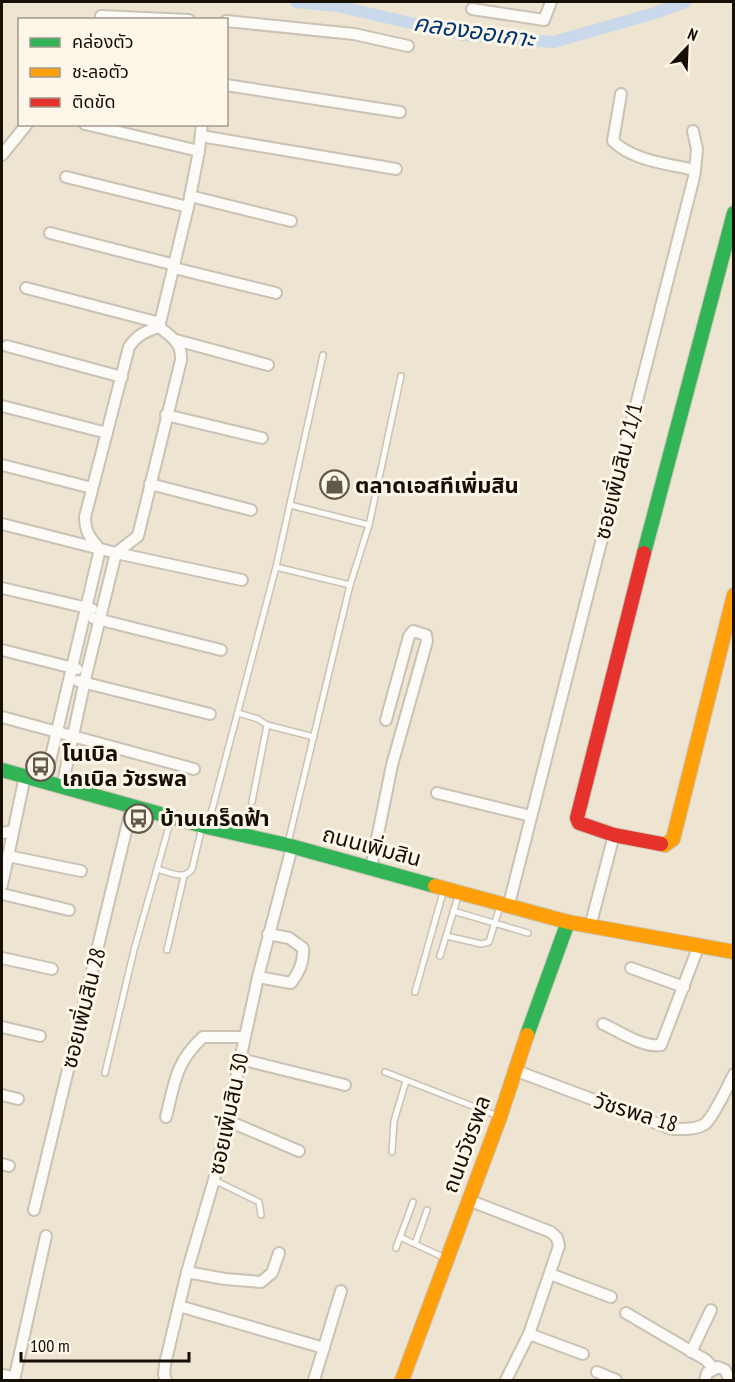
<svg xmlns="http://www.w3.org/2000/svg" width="735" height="1382" font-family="'PT Sans Narrow','Noto Sans Thai',sans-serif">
<rect width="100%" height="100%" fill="#ede4d1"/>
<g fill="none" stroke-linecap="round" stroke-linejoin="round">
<path stroke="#c9d8ea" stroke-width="12" d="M296,2L337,6L463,35L554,42L655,13L685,2"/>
<defs>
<g id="lane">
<path d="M290,505L369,525"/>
<path d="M276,567L350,585"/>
<path d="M238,713L258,719L267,725L314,737"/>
<path d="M252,802L267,725"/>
<path d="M208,825L276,567L323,355"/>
<path d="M288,843L350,585L369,525L401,376"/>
<path d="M157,869L171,819"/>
<path d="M453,911L528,933"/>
<path d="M447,936L481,944L489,942L500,906"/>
<path d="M167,950L184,876"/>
<path d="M440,956L459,893"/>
<path d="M415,992L444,889"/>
<path d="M385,1072L498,1116"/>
<path d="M105,1073L134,950L157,869C169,872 184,881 192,869L202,827"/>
<path d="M392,1152L394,1121L406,1081"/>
<path d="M214,1180L259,1202L261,1215"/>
<path d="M400,1237L445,1258"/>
<path d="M415,1244L427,1210"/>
<path d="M396,1248L413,1202"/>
</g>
<g id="street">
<path d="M472,9L544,20L551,2"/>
<path d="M101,16L189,20"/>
<path d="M226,21L354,34L408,46"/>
<path d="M226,85L400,112"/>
<path d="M85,124L199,151"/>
<path d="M693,131L697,149L695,170"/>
<path d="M201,136L396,169"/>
<path d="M2,155L27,124"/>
<path d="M66,177L188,207"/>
<path d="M190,196L291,221"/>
<path d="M50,233L175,265"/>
<path d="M174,268L276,293"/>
<path d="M26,288L160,323"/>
<path d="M159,327L188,207L199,151L202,124"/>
<path d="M176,340L268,365"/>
<path d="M7,346L122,377"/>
<path d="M2,406L107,433"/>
<path d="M166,415L262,438"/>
<path d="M2,465L92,488"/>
<path d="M150,484L251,510"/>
<path d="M2,524L116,553L242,580"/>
<path d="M2,588L92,609"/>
<path d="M93,618L221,650"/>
<path d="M2,650L77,669"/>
<path d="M78,681L210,714"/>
<path d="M2,717L194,769"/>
<path d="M45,782L100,549"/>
<path d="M62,787L87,671L116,553L138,536L181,360C182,343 172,337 159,327C146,331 137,335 129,347L85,517C85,532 90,538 100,549"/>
<path d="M437,793L531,816"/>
<path d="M2,833L13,831"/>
<path d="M8,856L81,871"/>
<path d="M371,868L392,765L427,641L426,635L413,631L409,636L386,720"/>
<path d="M2,885L25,776"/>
<path d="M2,894L69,910"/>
<path d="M509,904L694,177L695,170C669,164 633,161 613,141L621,94"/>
<path d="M590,927L614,835"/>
<path d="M2,958L52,969"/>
<path d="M631,968L684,987"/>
<path d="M258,977L291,983C299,973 304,960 303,948L289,938L268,934"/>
<path d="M603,1024C619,1031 643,1048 661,1045L699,945"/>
<path d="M2,1027L40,1036"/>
<path d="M240,1059L345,1085"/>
<path d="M514,1070L672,1129C682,1129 696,1130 705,1124C715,1115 727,1087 734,1074"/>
<path d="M2,1095L18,1099"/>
<path d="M166,1117C175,1082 175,1063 203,1037H243"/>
<path d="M226,1120L299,1151"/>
<path d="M2,1164L9,1166"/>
<path d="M468,1200L551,1232L557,1238L559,1246L529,1334L506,1380"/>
<path d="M34,1210L132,806"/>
<path d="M187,1272L225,1279L261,1282L272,1273L279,1253"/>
<path d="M550,1274L611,1297"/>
<path d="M179,1306L324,1348"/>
<path d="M626,1313L706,1360L713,1368"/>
<path d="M529,1334L583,1354"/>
<path d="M691,1352L711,1310"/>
<path d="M597,1372L616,1380"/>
<path d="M2,1375L14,1377"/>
<path d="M14,1380L46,1236"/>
<path d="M166,1380L164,1375L165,1364L187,1272L214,1180L258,977L292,847"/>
<path d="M314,1380L341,1291"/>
<path d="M705,1380L707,1373L718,1367L725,1370L730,1380"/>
</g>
<g id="fast">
<path d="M644,553L734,213"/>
<path d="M2,770L207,827L287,845L435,886"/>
<path d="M527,1035L568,922"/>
</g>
<g id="slow">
<path d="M661,844L665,845L673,839L734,595"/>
<path d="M435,886L568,922L734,952"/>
<path d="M402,1380L500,1117L527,1035"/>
</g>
<path id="jam" d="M644,553L577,818L579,823L614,835L661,844"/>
</defs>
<use href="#lane" stroke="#cac2b4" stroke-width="8"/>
<use href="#street" stroke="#cac2b4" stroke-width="14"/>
<use href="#fast" stroke="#cac2b4" stroke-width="16"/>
<use href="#slow" stroke="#cac2b4" stroke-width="16"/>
<use href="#jam" stroke="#cac2b4" stroke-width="16"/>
<use href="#lane" stroke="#fcfbf8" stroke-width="5"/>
<use href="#street" stroke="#fcfbf8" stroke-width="10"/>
<use href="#fast" stroke="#30b455" stroke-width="14"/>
<use href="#slow" stroke="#ff9f0a" stroke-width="14"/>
<use href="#jam" stroke="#e5322d" stroke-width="14"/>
</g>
<defs>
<symbol id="shop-ring" viewBox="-11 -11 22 22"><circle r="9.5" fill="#fdf6e9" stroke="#615a4c" stroke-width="1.5"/><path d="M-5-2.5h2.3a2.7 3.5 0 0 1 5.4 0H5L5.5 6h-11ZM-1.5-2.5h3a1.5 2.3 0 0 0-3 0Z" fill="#615a4c"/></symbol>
<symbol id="bus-ring" viewBox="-11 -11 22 22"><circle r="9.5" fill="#fdf6e9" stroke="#615a4c" stroke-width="1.5"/><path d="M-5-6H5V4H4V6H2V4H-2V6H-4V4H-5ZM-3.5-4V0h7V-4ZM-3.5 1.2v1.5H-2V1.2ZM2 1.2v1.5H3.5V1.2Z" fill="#615a4c"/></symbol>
</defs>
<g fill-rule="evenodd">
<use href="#shop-ring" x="318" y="468" width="33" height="33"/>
<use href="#bus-ring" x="24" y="750" width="33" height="33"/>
<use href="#bus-ring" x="122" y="802" width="33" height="33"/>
</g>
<g text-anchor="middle" stroke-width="6" stroke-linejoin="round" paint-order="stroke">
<g font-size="22" fill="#150f04" stroke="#fdf6e9">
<text transform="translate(618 471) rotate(-76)" y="8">ซอยเพิ่มสิน 21/1</text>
<text transform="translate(372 846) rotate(15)" y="8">ถนนเพิ่มสิน</text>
<text transform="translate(83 1008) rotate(-76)" y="8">ซอยเพิ่มสิน 28</text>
<text transform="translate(636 1112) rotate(17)" y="8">วัชรพล 18</text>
<text transform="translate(228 1114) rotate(-78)" y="8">ซอยเพิ่มสิน 30</text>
<text transform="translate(466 1144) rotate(-70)" y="8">ถนนวัชรพล</text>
</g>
<g font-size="22" font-weight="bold" fill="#150f04" stroke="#fdf6e9" text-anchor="start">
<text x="355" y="493">ตลาดเอสทีเพิ่มสิน</text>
<text x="62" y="761">โนเบิล<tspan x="62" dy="25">เกเบิล วัชรพล</tspan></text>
<text x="160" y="826">บ้านเกร็ดฟ้า</text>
</g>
<g font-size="24" font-style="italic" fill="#003573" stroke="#fdf6e9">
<text transform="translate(474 31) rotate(8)" y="8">คลองออเกาะ</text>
</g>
</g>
<rect width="735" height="1382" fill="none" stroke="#150f04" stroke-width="6"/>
<rect x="18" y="18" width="210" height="108" fill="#fdf6e9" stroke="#a09a8d" stroke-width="1.5"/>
<rect x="30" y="38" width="30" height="9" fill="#30b455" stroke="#a09a8d" stroke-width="1.5"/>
<text x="72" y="48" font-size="18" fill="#150f04">คล่องตัว</text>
<rect x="30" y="68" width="30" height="9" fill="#ff9f0a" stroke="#a09a8d" stroke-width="1.5"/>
<text x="72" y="78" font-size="18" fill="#150f04">ชะลอตัว</text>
<rect x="30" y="98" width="30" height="9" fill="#e5322d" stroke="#a09a8d" stroke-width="1.5"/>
<text x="72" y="108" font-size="18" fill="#150f04">ติดขัด</text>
<g transform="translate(687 48) rotate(23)" stroke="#fdf6e9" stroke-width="4.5" paint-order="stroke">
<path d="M0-4.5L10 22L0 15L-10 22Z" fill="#150f04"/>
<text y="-9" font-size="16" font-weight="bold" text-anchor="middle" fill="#150f04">N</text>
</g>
<path d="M21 1352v9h168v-9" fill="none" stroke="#150f04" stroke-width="3"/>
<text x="30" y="1352" font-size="18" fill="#150f04" stroke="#fdf6e9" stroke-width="4.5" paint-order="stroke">100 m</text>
</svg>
